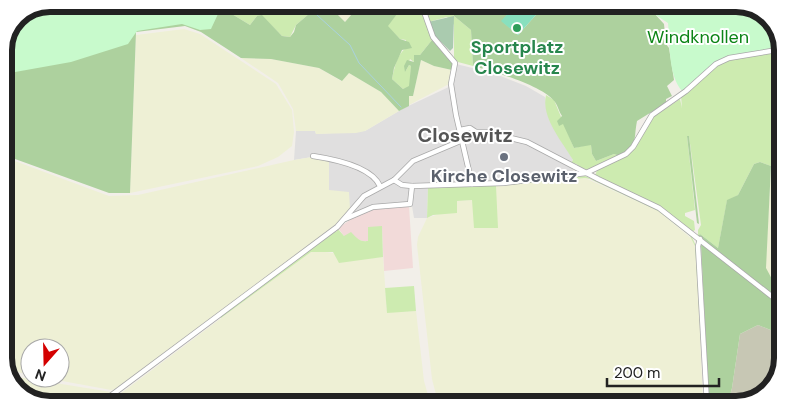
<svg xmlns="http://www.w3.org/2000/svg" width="787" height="408" font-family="'DM Sans',sans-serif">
<rect width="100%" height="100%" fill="#f2efe9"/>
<path fill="#e0dfdf" d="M456,64L493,73L526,86L545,97L549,119L573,160L569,166L573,169L574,177L496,184L428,187L427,218H414L412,206L357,211L351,216L329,190L328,177L312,157L294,160L296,131H315L316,134L365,131L404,108L453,85Z"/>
<path fill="#f2dad9" d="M409,206L413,268L384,271L382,227L368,241H363L344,236L338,228L359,214L373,209Z"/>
<path fill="#c7c7b4" d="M758,325L773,331H779L778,378L760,398L736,404H728L732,388L740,334Z"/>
<g fill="#eef0d5">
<path d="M329,6H359L345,22Z"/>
<path d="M184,29L200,34L276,84L292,110L294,132L292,146L278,157L258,166L130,193L136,35Z"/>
<path d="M241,58L271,59L319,68L341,81L349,73L381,92L399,111L365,131L356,133L316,134L315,131H296L293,109L278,83Z"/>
<path d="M421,60L434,66L452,70L450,80L449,84L409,105V96H413Z"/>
<path d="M777,114H782L780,294L769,278L766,268V255L774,117Z"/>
<path d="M4,157L109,196L138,195L294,160L312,157L320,158L329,161V190L349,192L350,209L335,225L310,245L116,389L111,390L46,378H60V348H30V375L10,370L4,361Z"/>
<path d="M585,178L658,211L692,239L695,246L699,305L703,404L438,402L432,379L417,245L418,237L427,218L439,214L456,201L472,200L496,186Z"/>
<path d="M318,251L369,258L383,257L387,312L416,311L424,381L430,402L112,400L280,274L311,252Z"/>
<path d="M18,377L111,392V394L103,400L30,399L17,380Z"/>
</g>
<g fill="#cdebb0">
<path d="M220,5L301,6L310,13L296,25L290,37L282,36L262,16H257L250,25L222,8Z"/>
<path d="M403,6H421L432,40L420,55H414L416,60L414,62L410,59L405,72L409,65L411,66L410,87L403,89L392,79C394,69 397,54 406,48V40L400,39L387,26Z"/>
<path d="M424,6L451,7L454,16L471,30L473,66L458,62L454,58V25L447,17L428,22Z"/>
<path d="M783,51L782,114H777L774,117L771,166L760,162L754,164L738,195L727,201L718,248L700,234L698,236V230L701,225L689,136H687L695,210L685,213V216L694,221L695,230L692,232L660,207L595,176L597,170L628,155L653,117L680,99L682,108L681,96L717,65L728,60Z"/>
<path d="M546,95L554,100L574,148L591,144L592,154L596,161L614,154L620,156L589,170L578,167L577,164L571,163L573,160C562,141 541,118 546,95Z"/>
<path d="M585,176L659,209L691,235L696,246L705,404L695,246L690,236L658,211L590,179L585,178L496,186L498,228H474L472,200L457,201V213L433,215L427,218L428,187L496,184Z"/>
<path d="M382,226L383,257L339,263L333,252H311L221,318L220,316L334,231L336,232L338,229L344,236L351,232C357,238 359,242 368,241V227Z"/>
<path d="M414,286L416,311L387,313L385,288Z"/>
</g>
<g fill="#add19e">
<path d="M51,4L220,5L222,8L250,25L257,16L262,15L282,36L290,37L294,32L296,25L310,13L301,6H329L345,22L359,6H403L388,26L400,39L409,42L412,48L402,50L394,68L392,79L403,89L409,86L411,66L409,65L405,72L404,66L407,60L414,62V55H420L432,40L452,63V70L434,66L421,60L413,96H409V106L399,111L381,92L349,73L342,81L319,68L271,59L241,58L201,32L185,26L136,32L130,193H109L4,155V48L18,17Z"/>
<path d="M451,7H514L502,21L518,35L543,7L645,8L653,12L664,24L666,44L669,48L674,80L667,86L672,96L666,99V103L637,121C633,142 639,141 620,156L614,154L596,161L592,154L591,145L574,148L563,124L559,126L557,121L562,116C559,112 558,106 555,102C544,86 492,71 473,66L471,30L454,16Z"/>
<path d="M687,136H689L699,224L697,223Z"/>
<path d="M760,162L771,166L766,268L780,294L777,299L698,236L700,234L718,248L727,200L738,195L754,164Z"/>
<path d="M701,245L705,246L779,305V331H773L758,325L740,334L732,388L728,404H709Z"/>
</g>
<path fill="#aacbaf" d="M454,16L453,48L450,51L434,35L428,22Z"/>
<g fill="#c8facc">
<path d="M51,4L218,5V14L211,29L200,30L182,24L137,31L128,44L71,62L4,74V48L18,17Z"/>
<path d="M645,8L757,9L775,25L783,46L722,58L682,91C668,75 670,43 668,23Z"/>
</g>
<path fill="#88e0be" d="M514,7H543L518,35L501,21Z"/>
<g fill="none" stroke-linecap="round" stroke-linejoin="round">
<path stroke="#aad3df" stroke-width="1" d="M307,6L350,45L359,63L401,107"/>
<defs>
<g id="minor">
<path d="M422,6L433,37L455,63L451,84L456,115L472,184"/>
<path d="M460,130L470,128L476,132"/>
<path d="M313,156C333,159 371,166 380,186"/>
<path d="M394,180L402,185L412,186L504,183L586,173L626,154L633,147L652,115L686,91L716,64L729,58L783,49"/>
<path d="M345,219L373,207L410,204L412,186"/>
<path d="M700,239L698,246L707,404"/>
<path d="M105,400L337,227L364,196L394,180L413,161L458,142L474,132H486L527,142L598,179L659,208L779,302"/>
</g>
</defs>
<use href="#minor" stroke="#a9a9a9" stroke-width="6"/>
<use href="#minor" stroke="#fff" stroke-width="4.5"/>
</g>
<circle fill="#2e9e5b" stroke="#fff" stroke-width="2" cx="517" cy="28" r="5"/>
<circle fill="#6b7280" stroke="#fff" stroke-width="2" cx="504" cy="157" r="5"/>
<g text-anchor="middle" stroke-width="4" stroke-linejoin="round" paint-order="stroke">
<g font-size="18" fill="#0c8416" stroke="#fff">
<text x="698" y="43">Windknollen</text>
</g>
<g font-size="18" font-weight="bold" fill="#27864d" stroke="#fff">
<text x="517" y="53">Sportplatz<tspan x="517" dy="21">Closewitz</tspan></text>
</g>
<g font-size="18" font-weight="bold" fill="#5b616d" stroke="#fff">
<text x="504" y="182">Kirche Closewitz</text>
</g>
<g font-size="20" font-weight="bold" fill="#555" stroke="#fff">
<text x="465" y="142">Closewitz</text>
</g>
</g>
<path d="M0 0H787V408H0ZM50 12H736A38 38 0 0 1 774 50V358A38 38 0 0 1 736 396H50A38 38 0 0 1 12 358V50A38 38 0 0 1 50 12Z" fill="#fff" fill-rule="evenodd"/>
<path fill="none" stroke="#222" stroke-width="6" d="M50 12H736A38 38 0 0 1 774 50V358A38 38 0 0 1 736 396H50A38 38 0 0 1 12 358V50A38 38 0 0 1 50 12Z"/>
<g transform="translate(45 363) rotate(200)"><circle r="24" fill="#ffffff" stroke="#a7a7a7"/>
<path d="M0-4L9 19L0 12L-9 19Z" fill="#d40000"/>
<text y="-8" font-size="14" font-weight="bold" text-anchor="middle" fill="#222222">N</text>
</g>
<path d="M607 378v8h112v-8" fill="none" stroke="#222222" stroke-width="2.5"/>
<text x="614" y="378" font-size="15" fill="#222222" stroke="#ffffff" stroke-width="4" paint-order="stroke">200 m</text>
</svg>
